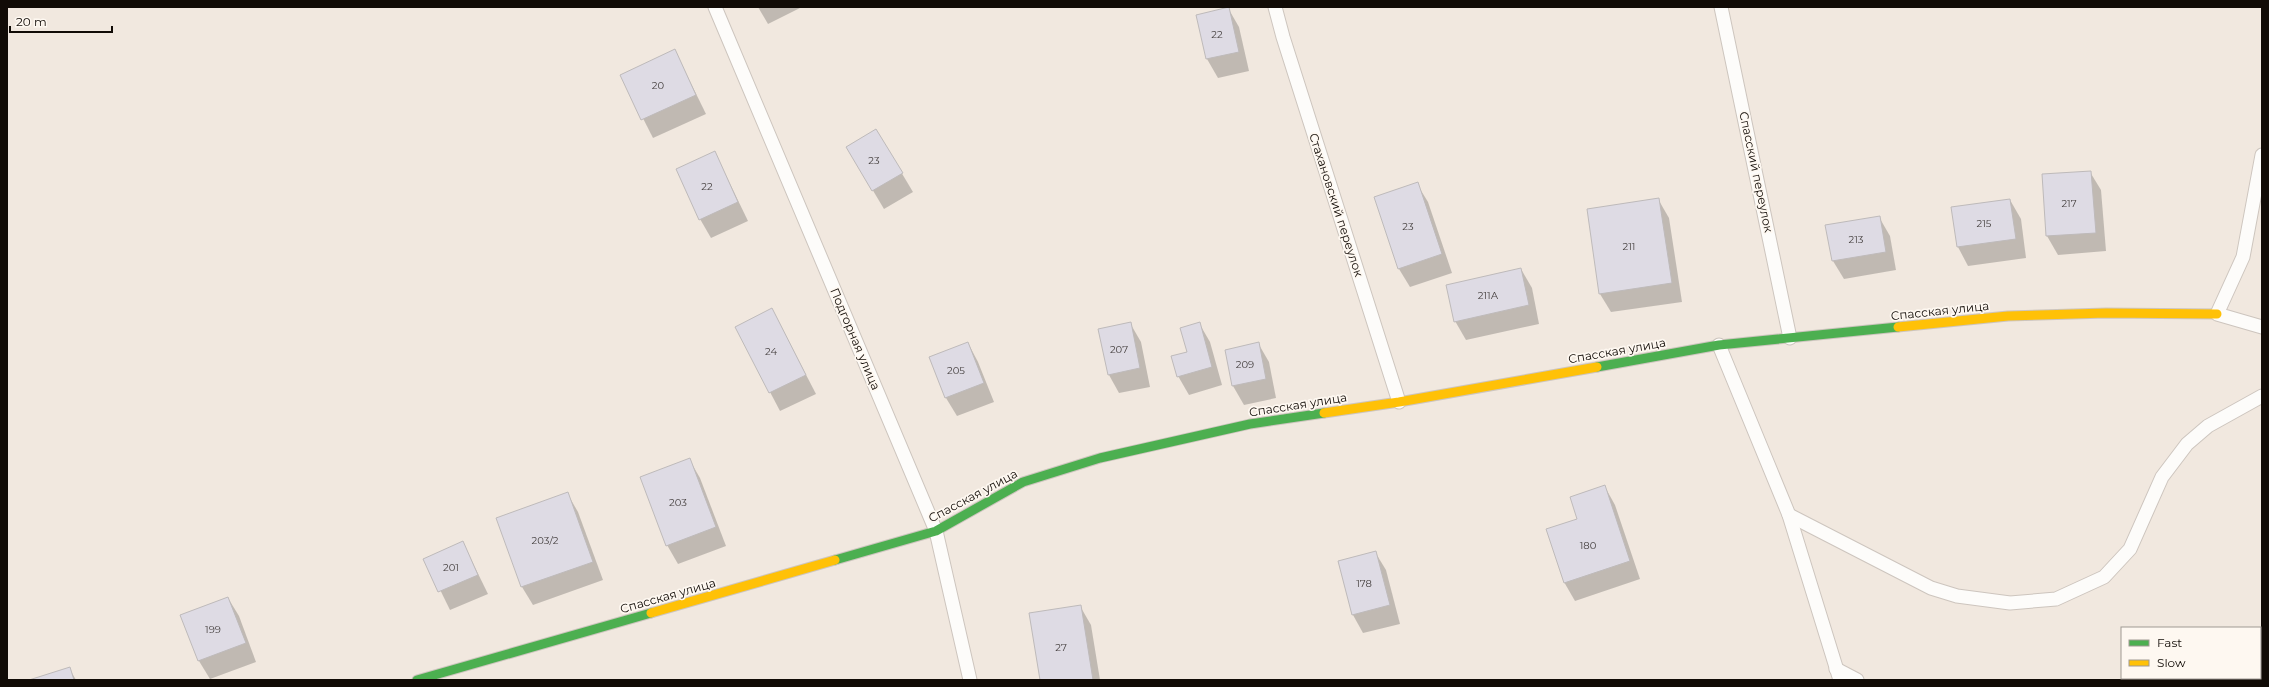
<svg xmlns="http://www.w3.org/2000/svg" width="2269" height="687" font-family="Montserrat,sans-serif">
<rect width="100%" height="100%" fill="#f1e8df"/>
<g fill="#0003">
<path d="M758,7H802L768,24Z"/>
<path d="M1228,8L1239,27L1249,71L1218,78L1207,59L1197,16Z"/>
<path d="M675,51L706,114L653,138L621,75Z"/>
<path d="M876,130L913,192L884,209L847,147Z"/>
<path d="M715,153L748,221L711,238L700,219Z"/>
<path d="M2090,172L2101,190L2106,251L2058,255L2047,236L2043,175Z"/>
<path d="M1417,184L1428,202L1452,273L1410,287L1399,269Z"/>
<path d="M1658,199L1669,218L1682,302L1611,312L1600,294Z"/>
<path d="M2010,200L2021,219L2026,258L1968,266L1958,247L1952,208Z"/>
<path d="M1879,217L1890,236L1896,270L1844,279L1833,261L1827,226Z"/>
<path d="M1521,269L1532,288L1539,324L1466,340L1455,321Z"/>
<path d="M772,309L816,394L780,411L736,327Z"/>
<path d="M1130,323L1141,342L1150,387L1119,393L1109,375Z"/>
<path d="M1199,323L1210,342L1222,385L1189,395L1178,376Z"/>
<path d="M968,343L978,362L994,402L957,416L946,398L930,358Z"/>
<path d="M1258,343L1269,362L1276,398L1244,405L1233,386L1226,351Z"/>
<path d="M689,459L700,478L726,546L678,564L667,545Z"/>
<path d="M1605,487L1615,505L1640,579L1575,601L1564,582L1579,519Z"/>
<path d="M567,493L578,512L603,580L533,605L522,587L498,519Z"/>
<path d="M463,543L488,594L450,610L425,559Z"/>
<path d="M1375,552L1386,570L1400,624L1363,633L1353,615Z"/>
<path d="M228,598L239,616L256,662L210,679L199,661L182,615Z"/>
<path d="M1080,606L1091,625L1100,680H1041Z"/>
<path d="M69,668L76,680H32Z"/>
</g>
<g fill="#dedbe4" stroke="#bebaba">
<path d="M1229,7L1239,52L1206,59L1196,15Z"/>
<path d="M675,49L696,95L641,120L620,75Z"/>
<path d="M876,129L903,173L872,191L846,147Z"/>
<path d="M715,151L738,202L699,220L676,169Z"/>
<path d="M2091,171L2096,233L2046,236L2042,174Z"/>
<path d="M1418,182L1442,254L1398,269L1374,197Z"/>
<path d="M1659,198L1672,283L1599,294L1587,209Z"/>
<path d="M2010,199L2016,239L1957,247L1951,207Z"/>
<path d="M1880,216L1886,252L1832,261L1825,225Z"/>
<path d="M1521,268L1529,305L1454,322L1446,285Z"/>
<path d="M772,308L806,375L769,393L735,327Z"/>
<path d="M1131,322L1140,368L1108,375L1098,329Z"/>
<path d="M1200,322L1212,367L1177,377L1171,356L1187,352L1180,328Z"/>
<path d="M968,342L984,383L945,398L929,357Z"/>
<path d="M1259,342L1266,379L1232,386L1225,350Z"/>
<path d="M690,458L716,527L666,546L640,477Z"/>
<path d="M1605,485L1630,561L1564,583L1546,529L1577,519L1570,497Z"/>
<path d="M568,492L593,562L521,587L496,518Z"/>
<path d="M463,541L478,575L438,592L423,559Z"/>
<path d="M1376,551L1390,605L1352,615L1338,561Z"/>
<path d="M228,597L246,643L198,661L180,615Z"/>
<path d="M1081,605L1093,680H1040L1029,613Z"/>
<path d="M70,667L74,680H29Z"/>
</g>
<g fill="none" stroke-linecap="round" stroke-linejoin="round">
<defs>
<g id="lane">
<path d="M715,7L936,531L970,680"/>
<path d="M1275,7L1283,37L1399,402"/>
<path d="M1721,7L1790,338"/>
<path d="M2262,155L2243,257L2217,314L2262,327"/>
<path d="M1719,345L1789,515L1840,680"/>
<path d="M1789,515L1931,588L1957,596L2010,603L2056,599L2104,577L2130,549L2162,477L2187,444L2208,426L2262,396"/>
<path d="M1836,669L1857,680"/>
</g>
<g id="fast">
<path d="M1597,367L1719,345L1898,327"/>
<path d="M835,560L936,531L1023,482L1100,458L1250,424L1324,413"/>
<path d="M417,680L651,613"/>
</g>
<g id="slow">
<path d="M1898,327L2008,316L2106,313L2217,314"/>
<path d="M1324,413L1399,402L1597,367"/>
<path d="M651,613L835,560"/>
</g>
</defs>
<use href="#lane" stroke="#cdc5be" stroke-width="15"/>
<use href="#fast" stroke="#cdc5be" stroke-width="11"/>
<use href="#slow" stroke="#cdc5be" stroke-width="11"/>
<use href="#lane" stroke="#fdfcfa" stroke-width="13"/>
<use href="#fast" stroke="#4caf50" stroke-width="9"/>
<use href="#slow" stroke="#ffc107" stroke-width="9"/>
</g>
<g text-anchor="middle" stroke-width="3.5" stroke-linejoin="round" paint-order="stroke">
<g font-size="10" fill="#443f3e">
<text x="1217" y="38">22</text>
<text x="658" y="89">20</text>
<text x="874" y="164">23</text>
<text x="707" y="190">22</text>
<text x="2069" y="207">217</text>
<text x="1984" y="227">215</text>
<text x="1408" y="230">23</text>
<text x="1856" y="243">213</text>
<text x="1629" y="250">211</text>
<text x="1488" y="299">211А</text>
<text x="1119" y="353">207</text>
<text x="771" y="355">24</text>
<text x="1245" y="368">209</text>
<text x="956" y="374">205</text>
<text x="678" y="506">203</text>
<text x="545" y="544">203/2</text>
<text x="1588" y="549">180</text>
<text x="451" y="571">201</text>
<text x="1364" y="587">178</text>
<text x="213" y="633">199</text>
<text x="1061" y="651">27</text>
</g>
<g font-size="12" fill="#110b06" stroke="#fef8f1">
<text transform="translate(1756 172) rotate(78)" y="4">Спасский переулок</text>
<text transform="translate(1336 205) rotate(72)" y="4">Стахановский переулок</text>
<text transform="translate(1940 311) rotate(-6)" y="4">Спасская улица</text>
<text transform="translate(855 339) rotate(67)" y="4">Подгорная улица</text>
<text transform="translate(1617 351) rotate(-10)" y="4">Спасская улица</text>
<text transform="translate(1298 405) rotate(-9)" y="4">Спасская улица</text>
<text transform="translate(973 496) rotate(-28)" y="4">Спасская улица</text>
<text transform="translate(668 596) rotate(-16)" y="4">Спасская улица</text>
</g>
</g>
<rect width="2269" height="687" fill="none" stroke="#110b06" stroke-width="16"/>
<rect x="2121" y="627" width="140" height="52" fill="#fef8f1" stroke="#9f9993"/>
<rect x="2129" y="640" width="20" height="6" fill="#4caf50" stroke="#9f9993"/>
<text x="2157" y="647" font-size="12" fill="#110b06">Fast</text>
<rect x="2129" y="660" width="20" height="6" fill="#ffc107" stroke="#9f9993"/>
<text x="2157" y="667" font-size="12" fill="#110b06">Slow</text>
<path d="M10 26v6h102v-6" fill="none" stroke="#110b06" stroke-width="2"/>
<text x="16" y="26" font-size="12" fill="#110b06" stroke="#fef8f1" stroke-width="3" paint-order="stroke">20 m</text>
</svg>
